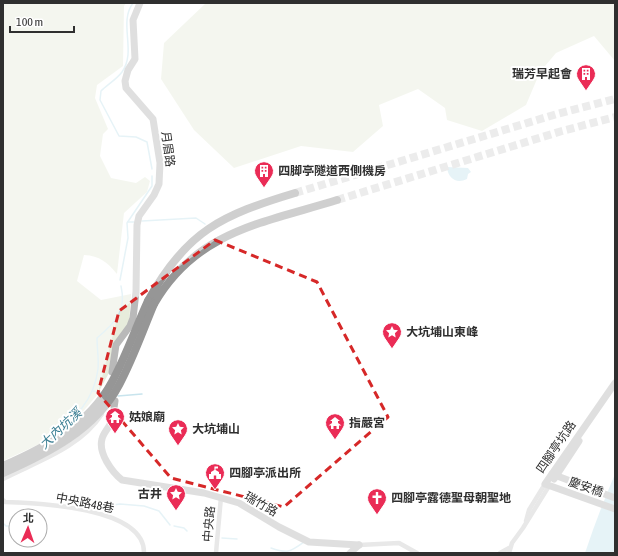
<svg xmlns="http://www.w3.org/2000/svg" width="618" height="556" font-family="'Asap Condensed','Noto Sans TC',sans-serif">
<rect width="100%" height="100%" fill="#fff"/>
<g fill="#e7ecdc">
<path d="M3,3H126L124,6L123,66L97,85L95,98L108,129L103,134L100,156L111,178L136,183L145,177L150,181L147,192L124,213L117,274C107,262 100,256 84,255L77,281L101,300L131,294L129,325L114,344L110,371L97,395L70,427L48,440L3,461Z"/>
<path d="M206,3H615V61L594,36L556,53L540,72L526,105L482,131L447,120L445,108L418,89L379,105L383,126L353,152L301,146L234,168L194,130L161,79L164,43Z"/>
</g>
<g fill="#c8e4ed">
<path d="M447,167L468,168L471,172L468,174L467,179C457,184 448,179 447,167Z"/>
<path d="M615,474V551L614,553H585C594,526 604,500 615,474Z"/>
</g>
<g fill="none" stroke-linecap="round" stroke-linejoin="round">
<g stroke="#c8e4ed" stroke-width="1.5">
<path d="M133,3C118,23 137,51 122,72C117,79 107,85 101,91L100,100L119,136L136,137L147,142L152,169"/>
<path d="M142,221L196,218L205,224"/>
<path d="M128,222H134"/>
<path d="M120,280L128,238L127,223L152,186V176"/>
<path d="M93,391L103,393"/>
<path d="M118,396L142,394"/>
<path d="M50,438C74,418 94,402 98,369C99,360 97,348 97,338C115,323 127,311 121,286"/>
<path d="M97,502L113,505L120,504L144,506L159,511L170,525"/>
<path d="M73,504L79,497L94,501"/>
<path d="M3,523L6,526H16"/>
<path d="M174,526L184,528L187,531"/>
<path d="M222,538L237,539"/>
<path d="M271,548C288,554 290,552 304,542"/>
</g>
<g stroke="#d5d5d5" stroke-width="8" stroke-dasharray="8 4" stroke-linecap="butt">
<path d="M295,193L557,114L615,99"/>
<path d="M337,200L562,131L615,117"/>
</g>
<g stroke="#ccc" stroke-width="4.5">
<path d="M3,479C38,461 80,448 102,414"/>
<path d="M3,500L5,502C37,503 145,507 144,553"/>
<path d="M526,521L529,510L545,484"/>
<path d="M359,545L399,543L417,553"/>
<path d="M216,553L221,497"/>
<path d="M500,553L509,548"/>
<path d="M509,553L512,543L523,528L549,486"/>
</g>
<g stroke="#b9b9b9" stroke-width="7">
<path d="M112,372L116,345L130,326L133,318L136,292L137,225L139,216L154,195L159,184L160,163L153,119L126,88L125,81L128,70L135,59L133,20L140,3"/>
<path d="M615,383L545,484L615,509"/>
<path d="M115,401C114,408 113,416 111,422C109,428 103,433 102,439C98,453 112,472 122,480L204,493L239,503L279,527L309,542L359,545"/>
<path d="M552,474L615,498"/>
<path d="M554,479L579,441"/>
<path d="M350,553L359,545"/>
</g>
<g stroke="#969696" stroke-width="8">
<path d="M148,301C186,231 222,215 295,193"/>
<path d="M154,304C196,231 263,223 337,200"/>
</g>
<g stroke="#969696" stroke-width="8">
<path d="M3,466C46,447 89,425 112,382C126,356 136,327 148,301"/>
<path d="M3,473C48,453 95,430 119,385C133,359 143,330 154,304"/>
</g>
</g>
<path d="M0 0H618V556H0ZM215,240L317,282L388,417L284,507L171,478L98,393L119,311Z" fill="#fff" fill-opacity=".55" fill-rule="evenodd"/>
<path fill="none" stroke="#d62828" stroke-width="3" stroke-dasharray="8 5" stroke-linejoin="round" d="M215,240L317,282L388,417L284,507L171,478L98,393L119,311Z"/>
<defs>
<symbol id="building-pin" viewBox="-11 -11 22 30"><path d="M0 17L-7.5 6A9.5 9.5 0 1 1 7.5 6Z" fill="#ea2c56" stroke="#fff"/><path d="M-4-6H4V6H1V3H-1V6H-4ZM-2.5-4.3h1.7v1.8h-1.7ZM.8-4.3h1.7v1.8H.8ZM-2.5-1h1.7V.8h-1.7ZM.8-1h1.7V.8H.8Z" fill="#fff"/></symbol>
<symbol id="sight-pin" viewBox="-11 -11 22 30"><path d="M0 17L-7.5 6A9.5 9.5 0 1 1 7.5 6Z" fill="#ea2c56" stroke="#fff"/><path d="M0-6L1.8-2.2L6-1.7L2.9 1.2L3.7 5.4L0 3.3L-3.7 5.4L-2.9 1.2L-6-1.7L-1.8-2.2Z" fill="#fff"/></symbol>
<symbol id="temple-pin" viewBox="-11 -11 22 30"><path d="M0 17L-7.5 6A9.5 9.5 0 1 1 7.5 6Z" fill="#ea2c56" stroke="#fff"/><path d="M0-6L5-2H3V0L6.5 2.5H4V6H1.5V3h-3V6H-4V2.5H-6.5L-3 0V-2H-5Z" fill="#fff"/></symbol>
<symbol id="civic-pin" viewBox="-11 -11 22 30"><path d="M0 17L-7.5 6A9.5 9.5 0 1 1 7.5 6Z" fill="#ea2c56" stroke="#fff"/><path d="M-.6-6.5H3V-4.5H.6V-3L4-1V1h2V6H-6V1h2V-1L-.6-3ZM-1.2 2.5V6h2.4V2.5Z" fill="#fff"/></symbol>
<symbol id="church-pin" viewBox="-11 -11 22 30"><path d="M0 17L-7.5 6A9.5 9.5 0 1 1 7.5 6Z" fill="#ea2c56" stroke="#fff"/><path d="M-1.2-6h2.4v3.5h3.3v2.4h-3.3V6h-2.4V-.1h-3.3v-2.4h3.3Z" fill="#fff"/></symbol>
</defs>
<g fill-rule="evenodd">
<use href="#building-pin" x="575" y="63" width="22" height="30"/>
<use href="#building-pin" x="253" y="160" width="22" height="30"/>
<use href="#sight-pin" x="381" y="321" width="22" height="30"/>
<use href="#temple-pin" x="104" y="406" width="22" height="30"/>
<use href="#temple-pin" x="324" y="412" width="22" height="30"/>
<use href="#sight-pin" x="167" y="418" width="22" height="30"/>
<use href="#civic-pin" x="204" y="462" width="22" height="30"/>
<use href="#sight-pin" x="165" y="483" width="22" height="30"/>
<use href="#church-pin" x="366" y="487" width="22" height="30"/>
</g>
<g text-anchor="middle" stroke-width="4" stroke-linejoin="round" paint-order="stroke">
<g font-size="12" font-weight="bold" fill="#2f2f2f" stroke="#fff" text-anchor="start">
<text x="572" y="78" text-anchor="end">瑞芳早起會</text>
<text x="278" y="175">四脚亭隧道西側機房</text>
<text x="406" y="336">大坑埔山東峰</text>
<text x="129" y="421">姑娘廟</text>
<text x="349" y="427">指嚴宮</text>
<text x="192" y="433">大坑埔山</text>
<text x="229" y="477">四腳亭派出所</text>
<text x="162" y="498" text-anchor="end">古井</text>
<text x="391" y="502">四腳亭露德聖母朝聖地</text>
</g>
<g font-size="12" fill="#2f2f2f" stroke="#fff">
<text transform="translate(168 149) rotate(82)" y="4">月眉路</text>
<text transform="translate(556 447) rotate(-56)" y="4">四腳亭坑路</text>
<text transform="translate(586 487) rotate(19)" y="4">慶安橋</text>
<text transform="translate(85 503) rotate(11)" y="4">中央路48巷</text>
<text transform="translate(261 504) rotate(30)" y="4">瑞竹路</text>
<text transform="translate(209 524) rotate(-85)" y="4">中央路</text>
</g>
<g font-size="13" font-style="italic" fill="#3a7e93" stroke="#fff">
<text transform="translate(60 428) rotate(-43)" y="5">大內坑溪</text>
</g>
</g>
<rect width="618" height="556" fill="none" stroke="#2f2f2f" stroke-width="8"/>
<g transform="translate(28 528) rotate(2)"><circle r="19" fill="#ffffff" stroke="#acacac"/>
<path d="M0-3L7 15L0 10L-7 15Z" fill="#ea2c56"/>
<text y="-6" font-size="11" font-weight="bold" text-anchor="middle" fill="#2f2f2f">北</text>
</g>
<path d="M10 26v6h64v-6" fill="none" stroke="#2f2f2f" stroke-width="2"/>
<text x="16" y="26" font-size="12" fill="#2f2f2f" stroke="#ffffff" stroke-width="3" paint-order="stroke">100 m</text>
</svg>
